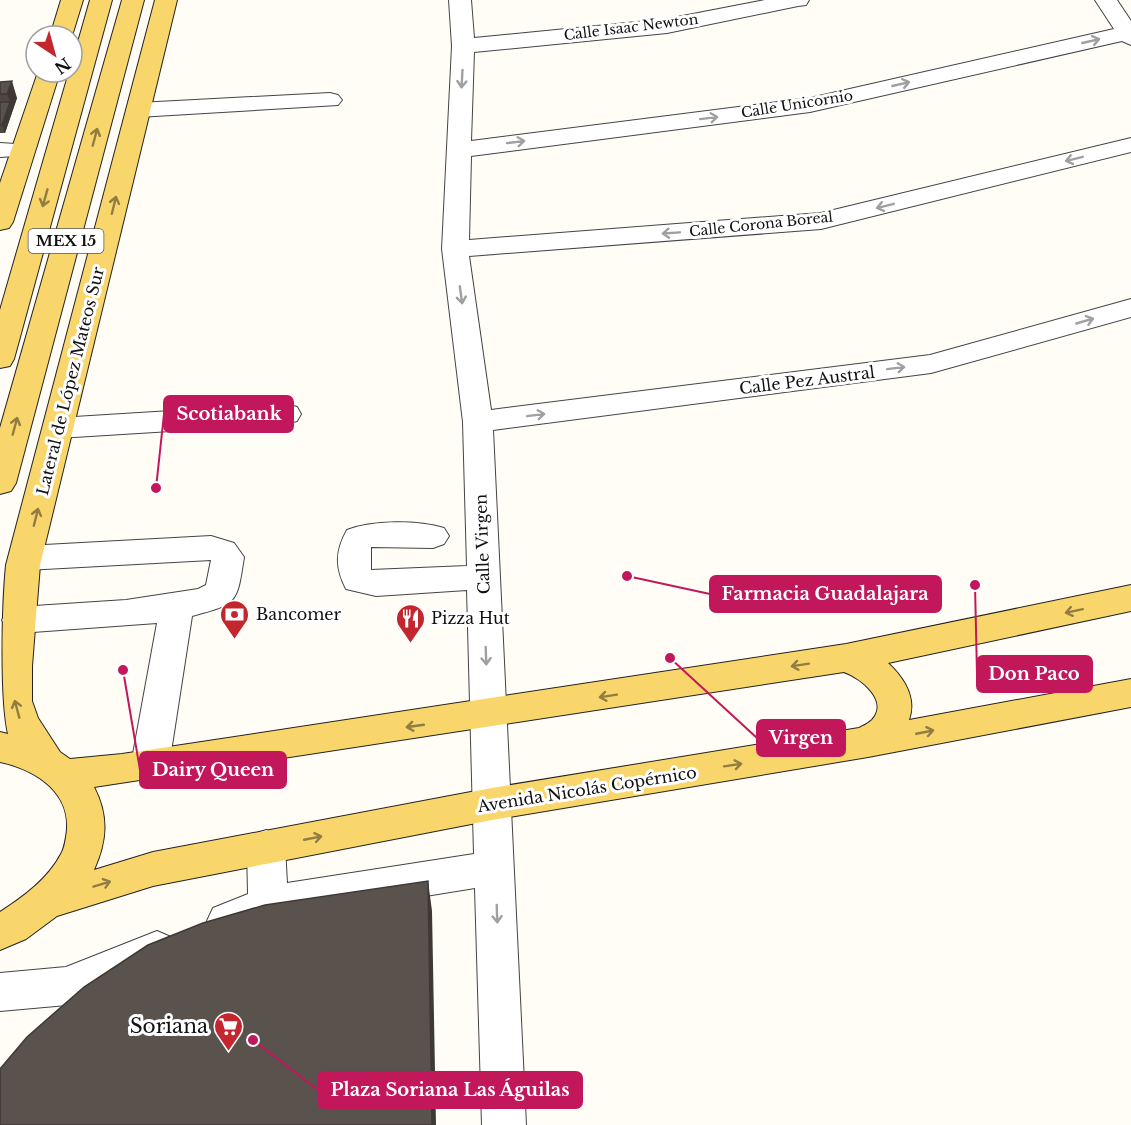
<svg xmlns="http://www.w3.org/2000/svg" width="1131" height="1125" font-family="'Libre Baskerville',serif">
<rect width="100%" height="100%" fill="#fffdf5"/>
<g fill="none" stroke-linecap="round" stroke-linejoin="round">
<defs>
<g id="minor">
<path d="M449,0H471L474,38L667,19L765,0H809L806,5L798,6L667,33L474,52L471,141L810,98L1114,29L1095,0H1117L1131,21V45L1122,41L810,112L471,156L469,240L821,213L1131,138V152L821,229L469,256L491,410L930,355L1131,299V317L931,373L493,430L526,1125H482L475,888L271,921L227,939L213,934L207,921L213,908L248,894L247,847L252,835L266,830L280,835L285,847L287,883L474,854L467,590L376,596L346,589C335,568 335,551 347,530C372,520 418,520 444,528L449,536L444,544L433,548L371,547V570L467,566L463,422L442,249L452,46Z"/>
<path d="M330,93L338,95L342,100L338,105L138,117L130,115L126,110L130,105L138,103Z"/>
<path d="M0,143L32,145L35,150L32,155L0,157Z"/>
<path d="M286,404L297,407L301,414L297,421L286,424L58,438L47,435L43,428L47,421L58,418Z"/>
<path d="M211,536L234,543L244,557C237,603 238,604 192,616L169,765L163,776L150,780L137,776L131,765L157,623L19,633L7,629L2,620L7,611L19,607L126,600L198,589L206,585L211,560L26,570L14,566L10,558L14,550L26,546Z"/>
<path d="M157,931L171,937L177,950L171,963L67,1005L0,1011V973L66,967Z"/>
</g>
<g id="major">
<path d="M61,0H83L72,36H50Z"/>
<path d="M90,0H112L14,359L10,366L0,368V310L69,72H72V63Z"/>
<path d="M122,0H144L16,483L11,491L0,494V428Z"/>
<path d="M155,0H177L40,565L32,666V701L38,718L60,752L70,759L122,754L846,644L1131,585V611L888,663C904,678 917,697 909,720L1131,679V707L868,757L492,820L153,886L57,916L26,939L0,950V912C23,897 48,879 61,854C64,849 65,843 66,837C74,794 37,770 0,762V732L8,734C0,699 2,606 6,565ZM844,672C860,678 890,700 872,720C869,723 863,726 859,728L492,788L153,852L94,870C107,841 109,816 94,787Z"/>
<path d="M38,72H60L13,222L9,228L0,230V183Z"/>
</g>
</defs>
<use href="#minor" stroke="#444" stroke-width="2"/>
<use href="#major" stroke="#222" stroke-width="2"/>
<use href="#minor" fill="#fff" fill-rule="evenodd"/>
<use href="#major" fill="#f9d66b" fill-rule="evenodd"/>
</g>
<path fill="#4d4742" d="M0,82L17,98L5,133H0Z"/>
<g fill="#3f3936">
<path d="M12,81L17,98L5,133L2,125L10,102L7,94Z"/>
<path d="M428,881L432,911L436,1125H432Z"/>
</g>
<g fill="#5a524d" stroke="#3f3936" stroke-width="1.5">
<path d="M12,81L7,94H0V82Z"/>
<path d="M0,102H10L2,125H0Z"/>
<path d="M428,881L432,1125H0V1069L27,1037L84,987L148,945L203,923L265,905Z"/>
</g>
<defs><path id="oneway-shaft" d="M-6 0H5M1.5-3L5.5 0L1.5 3" fill="none" stroke-width="1.6" stroke-linecap="round" stroke-linejoin="round" transform="scale(1.5)"/></defs>
<g stroke="#a0a0a0">
<use href="#oneway-shaft" transform="translate(1091 41) rotate(-13)"/>
<use href="#oneway-shaft" transform="translate(462 79) rotate(93)"/>
<use href="#oneway-shaft" transform="translate(901 84) rotate(-13)"/>
<use href="#oneway-shaft" transform="translate(709 118) rotate(-7)"/>
<use href="#oneway-shaft" transform="translate(516 142) rotate(-7)"/>
<use href="#oneway-shaft" transform="translate(1074 159) rotate(166)"/>
<use href="#oneway-shaft" transform="translate(885 206) rotate(166)"/>
<use href="#oneway-shaft" transform="translate(671 233) rotate(176)"/>
<use href="#oneway-shaft" transform="translate(461 295) rotate(82)"/>
<use href="#oneway-shaft" transform="translate(1085 321) rotate(-16)"/>
<use href="#oneway-shaft" transform="translate(896 368) rotate(-7)"/>
<use href="#oneway-shaft" transform="translate(536 415) rotate(-7)"/>
<use href="#oneway-shaft" transform="translate(486 656) rotate(88)"/>
<use href="#oneway-shaft" transform="translate(497 914) rotate(88)"/>
</g>
<g stroke="#917d42">
<use href="#oneway-shaft" transform="translate(95 137) rotate(-75)"/>
<use href="#oneway-shaft" transform="translate(45 198) rotate(106)"/>
<use href="#oneway-shaft" transform="translate(114 205) rotate(-76)"/>
<use href="#oneway-shaft" transform="translate(15 426) rotate(-75)"/>
<use href="#oneway-shaft" transform="translate(36 517) rotate(-76)"/>
<use href="#oneway-shaft" transform="translate(1074 611) rotate(168)"/>
<use href="#oneway-shaft" transform="translate(800 665) rotate(171)"/>
<use href="#oneway-shaft" transform="translate(608 696) rotate(171)"/>
<use href="#oneway-shaft" transform="translate(17 709) rotate(-105)"/>
<use href="#oneway-shaft" transform="translate(415 726) rotate(172)"/>
<use href="#oneway-shaft" transform="translate(925 732) rotate(-11)"/>
<use href="#oneway-shaft" transform="translate(733 765) rotate(-9)"/>
<use href="#oneway-shaft" transform="translate(313 838) rotate(-11)"/>
<use href="#oneway-shaft" transform="translate(102 884) rotate(-17)"/>
</g>
<defs>
<symbol id="bank-pin" viewBox="-11 -11 22 30"><path d="M0 17L-7.5 6A9.5 9.5 0 1 1 7.5 6Z" fill="#c4262e" stroke="#fff"/><path d="M-6-4H6V4H-6ZM0-2.3a2.3 2.3 0 1 0 0 4.6a2.3 2.3 0 1 0 0-4.6Z" fill="#fff"/></symbol>
<symbol id="restaurant-pin" viewBox="-11 -11 22 30"><path d="M0 17L-7.5 6A9.5 9.5 0 1 1 7.5 6Z" fill="#c4262e" stroke="#fff"/><path d="M-5-6h1v4h1v-4h1v4h1v-4h1v5L-1.5 .5V6h-2V.5L-5-1ZM5-6V6H3V1.5H1.5Q1.5-4 5-6Z" fill="#fff"/></symbol>
<symbol id="supermarket-pin" viewBox="-11 -11 22 30"><path d="M0 17L-7.5 6A9.5 9.5 0 1 1 7.5 6Z" fill="#c4262e" stroke="#fff"/><path d="M-6-5.5h2.5l.6 2H6L4.5 2H-2.5L-4.4-4H-6ZM-1.5 3.2a1.3 1.3 0 1 0 .1 0ZM3 3.2a1.3 1.3 0 1 0 .1 0Z" fill="#fff"/></symbol>
</defs>
<g fill-rule="evenodd">
<use href="#bank-pin" x="218" y="598" width="33" height="45"/>
<use href="#restaurant-pin" x="394" y="602" width="33" height="45"/>
<use href="#supermarket-pin" x="212" y="1010" width="33" height="45"/>
</g>
<g text-anchor="middle" stroke-width="6" stroke-linejoin="round" paint-order="stroke">
<g font-size="14" fill="#111" stroke="#fff">
<text transform="translate(631 27) rotate(-7)" y="5">Calle Isaac Newton</text>
<text transform="translate(797 104) rotate(-9)" y="5">Calle Unicornio</text>
<text transform="translate(761 224) rotate(-6)" y="5">Calle Corona Boreal</text>
</g>
<rect fill="#fff" stroke="#585858" stroke-width="1.5" x="28.5" y="229" width="75" height="24" rx="4.5"/>
<g font-size="15" font-weight="bold" fill="#111">
<text x="66" y="246">MEX 15</text>
</g>
<g font-size="16" fill="#111" stroke="#fff">
<text transform="translate(807 380) rotate(-7)" y="6">Calle Pez Austral</text>
<text transform="translate(70 381) rotate(-76)" y="6">Lateral de López Mateos Sur</text>
<text transform="translate(482 544) rotate(-92)" y="6">Calle Virgen</text>
<text transform="translate(587 789) rotate(-9)" y="6">Avenida Nicolás Copérnico</text>
</g>
<g font-size="16" fill="#111" stroke="#fff" text-anchor="start">
<text x="256" y="620">Bancomer</text>
<text x="431" y="624">Pizza Hut</text>
</g>
<g font-size="20" fill="#111" stroke="#fff" text-anchor="end">
<text x="208" y="1033">Soriana</text>
</g>
</g>
<path fill="none" stroke="#c2185b" stroke-width="2" d="M156 488L164 414M627 576L710 594M975 585L977 674M670 658L757 738M123 670L140 770M253 1040L318 1090"/>
<g fill="#c2185b" stroke="#fff" stroke-width="2">
<circle cx="156" cy="488" r="6"/>
<circle cx="627" cy="576" r="6"/>
<circle cx="975" cy="585" r="6"/>
<circle cx="670" cy="658" r="6"/>
<circle cx="123" cy="670" r="6"/>
<circle cx="253" cy="1040" r="6"/>
</g>
<g fill="#c2185b" stroke="#c2185b" stroke-width="2">
<rect x="164" y="396" width="129" height="36" rx="6"/>
<rect x="710" y="576" width="231" height="36" rx="6"/>
<rect x="977" y="656" width="115" height="36" rx="6"/>
<rect x="757" y="720" width="88" height="36" rx="6"/>
<rect x="140" y="752" width="146" height="36" rx="6"/>
<rect x="318" y="1072" width="264" height="36" rx="6"/>
</g>
<g font-size="18" text-anchor="middle" font-weight="bold" fill="#fff">
<text x="229" y="420">Scotiabank</text>
<text x="825" y="600">Farmacia Guadalajara</text>
<text x="1034" y="680">Don Paco</text>
<text x="801" y="744">Virgen</text>
<text x="213" y="776">Dairy Queen</text>
<text x="450" y="1096">Plaza Soriana Las Águilas</text>
</g>
<g transform="translate(54 54) rotate(144)"><circle r="28" fill="#ffffff" stroke="#a0a0a0" stroke-width="1.5"/>
<path d="M0-4.5L10 22L0 15L-10 22Z" fill="#c4262e"/>
<text y="-9" font-size="16" font-weight="bold" text-anchor="middle" fill="#111111">N</text>
</g>
</svg>
